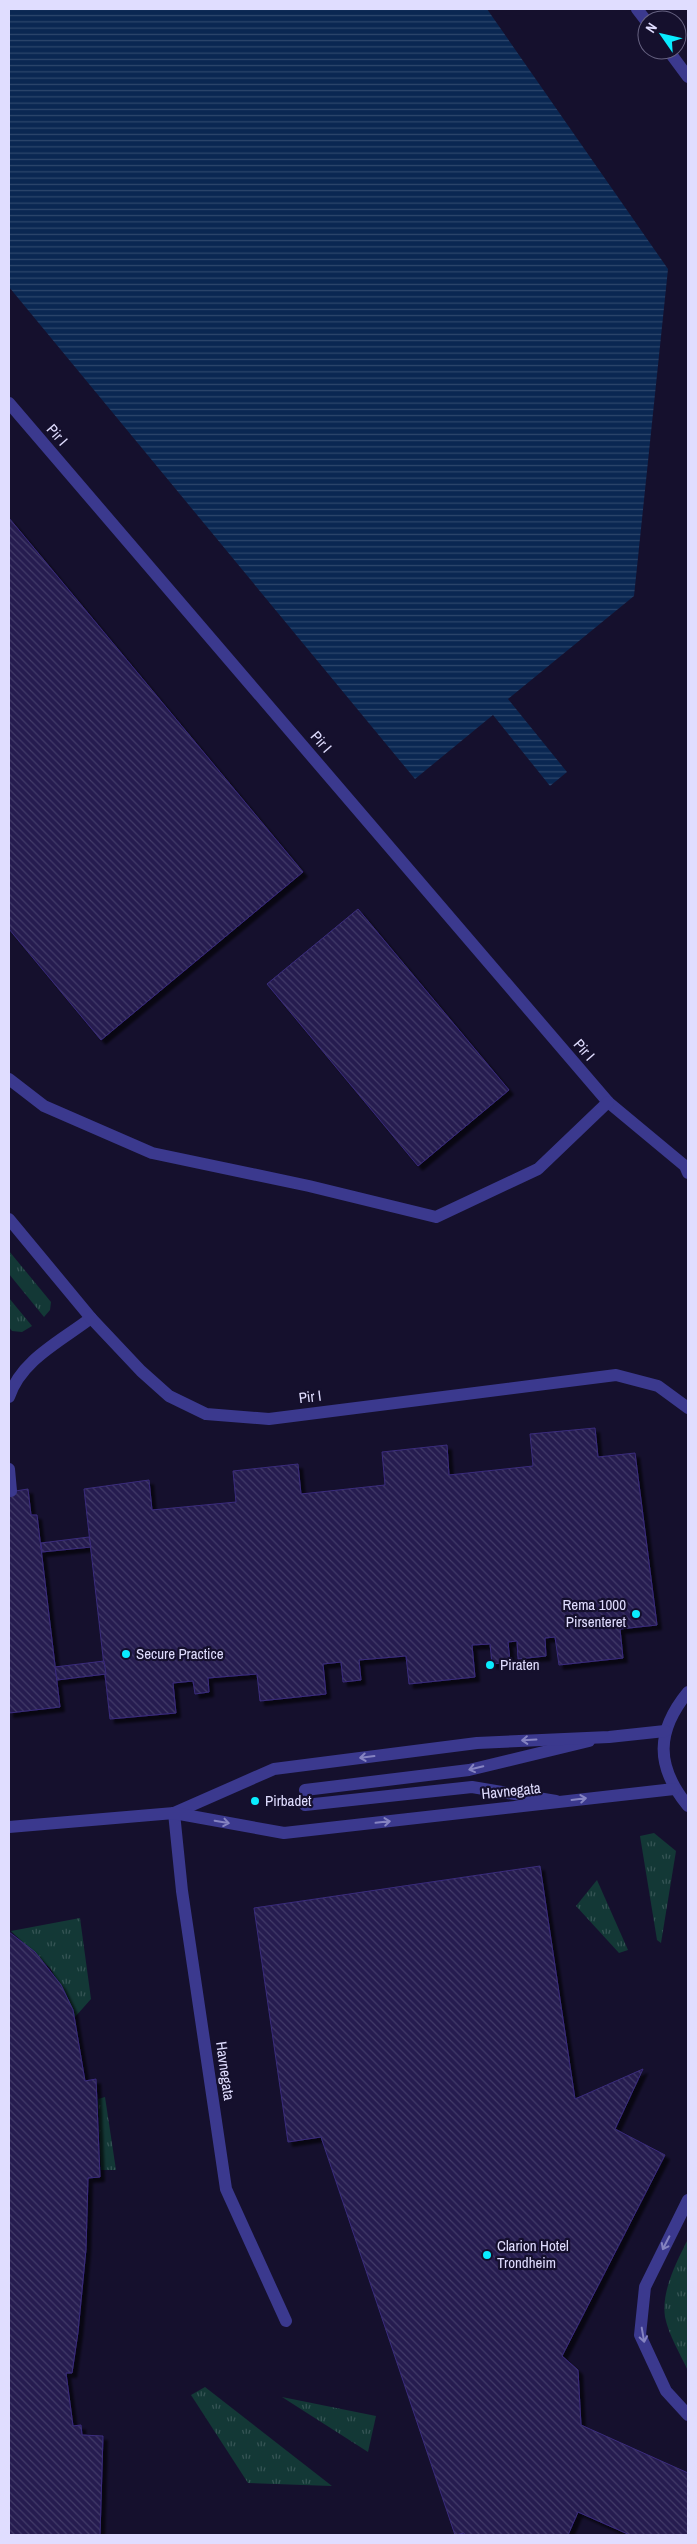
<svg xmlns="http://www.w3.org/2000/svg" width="697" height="2544" font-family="'Archivo Narrow',sans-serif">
<defs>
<pattern id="grass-tufts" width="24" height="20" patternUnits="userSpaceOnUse" patternTransform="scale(1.25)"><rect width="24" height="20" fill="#133836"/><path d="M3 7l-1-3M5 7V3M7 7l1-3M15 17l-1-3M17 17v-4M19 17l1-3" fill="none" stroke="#355454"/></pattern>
<pattern id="water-rules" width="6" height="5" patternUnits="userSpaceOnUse" patternTransform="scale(1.25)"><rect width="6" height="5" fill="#0a2752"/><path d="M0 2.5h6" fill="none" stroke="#2d466c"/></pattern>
<pattern id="building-back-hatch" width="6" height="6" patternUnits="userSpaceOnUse" patternTransform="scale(1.25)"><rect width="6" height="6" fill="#251b4f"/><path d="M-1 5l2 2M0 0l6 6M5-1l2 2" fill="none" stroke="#443c69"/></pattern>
<filter id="shadow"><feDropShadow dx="4.5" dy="4.5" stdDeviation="1" flood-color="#0009"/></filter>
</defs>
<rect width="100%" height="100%" fill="#15102d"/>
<g fill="url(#grass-tufts)">
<path d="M9,1251L51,1302L50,1310L44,1317L9,1274Z"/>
<path d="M9,1298L32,1326L22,1332L12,1331L9,1327Z"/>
<path d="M654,1833L676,1851L661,1943L657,1940L640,1836Z"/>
<path d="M597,1880L628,1950L619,1953L576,1906Z"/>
<path d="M80,1918L91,1999L75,2017L51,1969L11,1931Z"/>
<path d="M105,2097L116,2170H101L98,2099Z"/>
<path d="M688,2239V2371C680,2353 669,2336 665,2317C661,2291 677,2261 688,2239Z"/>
<path d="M205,2387L332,2486L248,2483L191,2395Z"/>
<path d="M282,2397L376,2416L368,2452Z"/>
</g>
<path fill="url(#water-rules)" d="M9,9H487L668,269L634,596L508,699L567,772L550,786L493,715L415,779L9,287Z"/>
<g fill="url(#building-back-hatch)" stroke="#3a2c7c" filter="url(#shadow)">
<path d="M9,518L303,872L101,1040L9,929Z"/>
<path d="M358,909L509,1090L418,1166L267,984Z"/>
<path d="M595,1428L598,1457L635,1453L657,1625L620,1629L623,1658L559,1665L555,1637L545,1638L546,1656L518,1659L517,1641L508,1642L510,1662L492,1664L490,1644L472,1645L475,1677L409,1684L406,1656L359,1660L361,1680L343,1682L341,1662L323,1664L326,1694L260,1701L257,1674L208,1678L209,1692L195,1694L193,1681L173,1683L176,1713L110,1719L84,1489L149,1480L152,1510L236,1502L233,1471L298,1464L301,1494L385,1485L382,1452L447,1445L449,1475L533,1466L530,1434Z"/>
<path d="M28,1489L31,1515H37L60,1707L9,1713V1492Z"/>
<path d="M89,1537L91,1547L42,1552L41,1543Z"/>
<path d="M104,1661L106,1674L57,1680L55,1667Z"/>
<path d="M540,1866L575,2099L643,2069L615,2129L665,2155L562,2356L578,2370L581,2425L688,2473V2535H630L578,2512L568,2535H465L464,2533L455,2535L321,2137L288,2142L254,1908Z"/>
<path d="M9,1932L35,1952L61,1985L73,2010L85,2081L96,2079L100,2177L88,2178L86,2249L78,2332L72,2373H66L73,2426L81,2425L82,2435L103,2436L100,2535H9Z"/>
</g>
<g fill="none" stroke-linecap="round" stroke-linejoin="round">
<g stroke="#3b398e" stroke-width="12">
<path d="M637,9L647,22"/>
<path d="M668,50L688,77"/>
<path d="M9,403L608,1102L685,1166L688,1173"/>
<path d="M9,1079L44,1106L152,1153L309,1186L436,1217L538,1169L608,1102"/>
<path d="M9,1397C21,1360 61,1341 91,1318"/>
<path d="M9,1469L11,1491"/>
<path d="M305,1790L469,1770L589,1741"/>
<path d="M305,1805L472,1787L556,1801"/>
<path d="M174,1813L182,1891L226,2189L286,2321"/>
<path d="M688,2200L645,2287L640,2335L666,2391L688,2415"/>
</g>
<g stroke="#3b398e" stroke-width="12">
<path d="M9,1219L91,1318L141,1371L169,1396L206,1414L269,1419L616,1375L658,1386L688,1408"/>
<path d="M688,1692C656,1731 655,1766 688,1806"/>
<path d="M174,1813L274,1769L477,1743L609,1737L665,1731"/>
<path d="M9,1827L174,1813L284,1833L674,1789"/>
</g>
</g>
<defs><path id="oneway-shaft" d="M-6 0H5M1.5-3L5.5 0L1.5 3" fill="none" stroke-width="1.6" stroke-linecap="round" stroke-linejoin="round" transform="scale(1.25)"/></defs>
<g stroke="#8583c1">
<use href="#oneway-shaft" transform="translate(529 1740) rotate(177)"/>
<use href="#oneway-shaft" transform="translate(367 1757) rotate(173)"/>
<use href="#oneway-shaft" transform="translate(476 1768) rotate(167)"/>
<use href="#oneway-shaft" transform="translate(579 1799) rotate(-7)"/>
<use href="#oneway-shaft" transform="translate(222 1822) rotate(10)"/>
<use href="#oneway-shaft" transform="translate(383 1822) rotate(-6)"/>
<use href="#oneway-shaft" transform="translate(666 2243) rotate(117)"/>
<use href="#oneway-shaft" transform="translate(643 2335) rotate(80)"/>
</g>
<g fill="#09ecff" stroke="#15102d" stroke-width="2">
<circle cx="636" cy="1614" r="5"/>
<circle cx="126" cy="1654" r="5"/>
<circle cx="490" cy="1665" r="5"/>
<circle cx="255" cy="1801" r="5"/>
<circle cx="487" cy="2255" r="5"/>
</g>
<g text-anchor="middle" stroke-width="4.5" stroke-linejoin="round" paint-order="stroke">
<g font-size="15" fill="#e0ddff" stroke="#15102d">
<text transform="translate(57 435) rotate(49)" y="5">Pir I</text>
<text transform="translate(321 742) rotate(49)" y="5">Pir I</text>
<text transform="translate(584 1050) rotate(49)" y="5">Pir I</text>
<text transform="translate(310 1397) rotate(-7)" y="5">Pir I</text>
<text transform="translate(511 1791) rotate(-6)" y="5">Havnegata</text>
<text transform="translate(225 2071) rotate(82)" y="5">Havnegata</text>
</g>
<g font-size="15" fill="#e0ddff" stroke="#15102d" text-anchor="start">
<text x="626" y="1610" text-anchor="end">Rema 1000<tspan x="626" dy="17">Pirsenteret</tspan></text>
<text x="136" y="1659">Secure Practice</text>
<text x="500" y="1670">Piraten</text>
<text x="265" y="1806">Pirbadet</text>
<text x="497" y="2251">Clarion Hotel<tspan x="497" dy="17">Trondheim</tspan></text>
</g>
</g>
<rect width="697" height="2544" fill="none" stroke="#e0ddff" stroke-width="20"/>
<g transform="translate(662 35) rotate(304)"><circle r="24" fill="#15102d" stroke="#666281"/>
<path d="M0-4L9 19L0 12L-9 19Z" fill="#09ecff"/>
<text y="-8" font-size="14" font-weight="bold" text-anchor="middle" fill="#e0ddff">N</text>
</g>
</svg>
